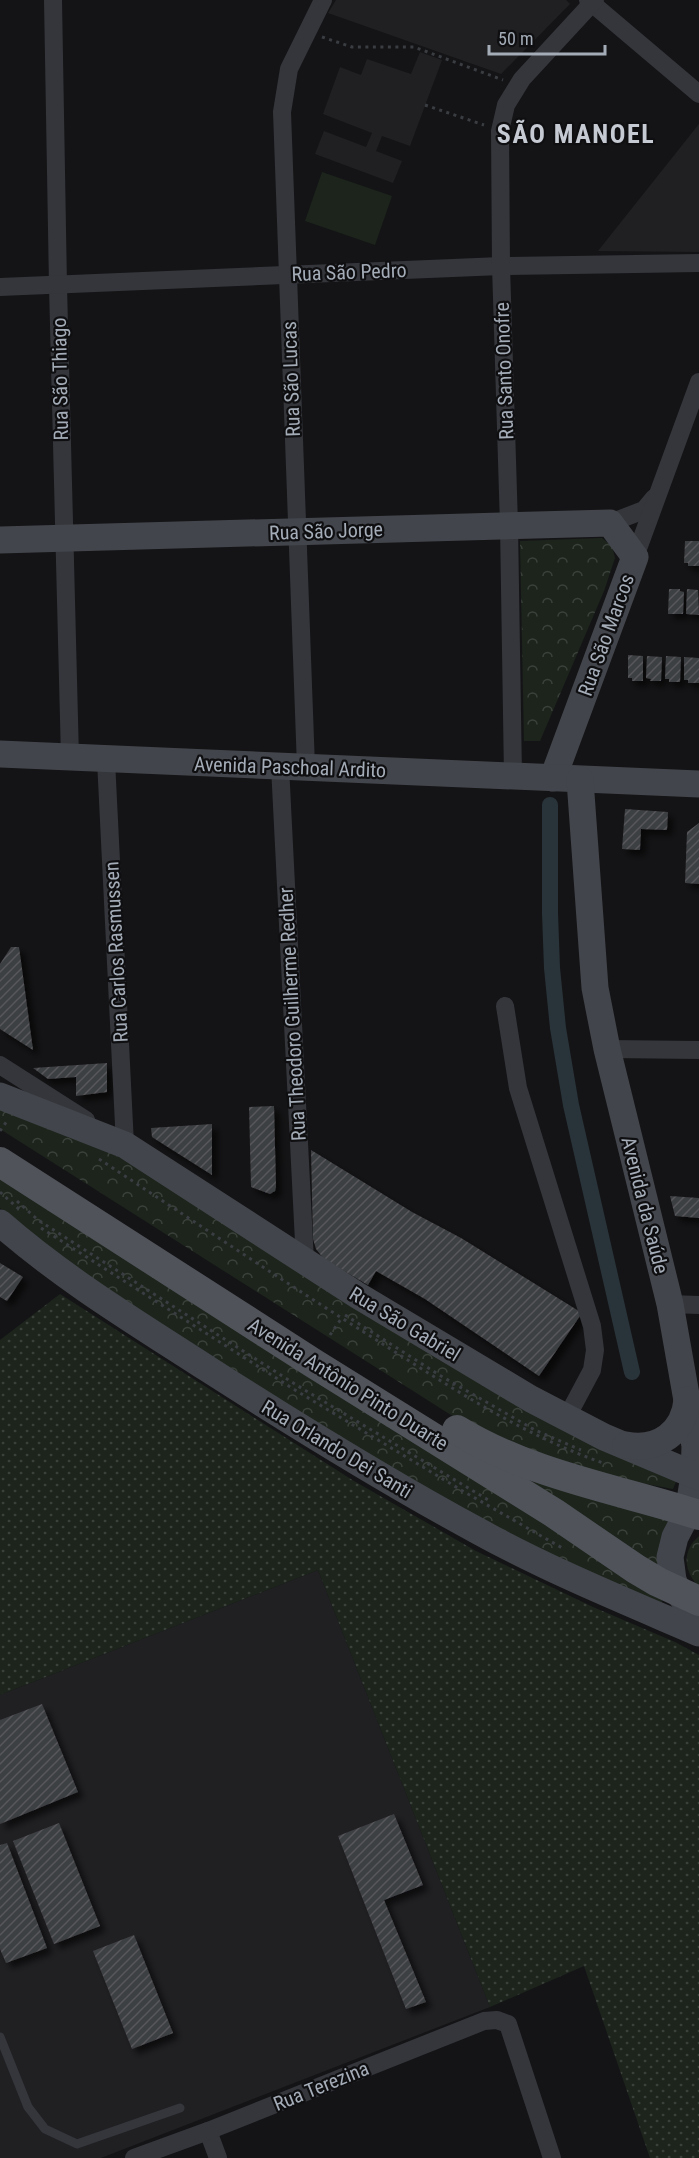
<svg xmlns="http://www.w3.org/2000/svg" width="699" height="2158" font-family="'Roboto Condensed',sans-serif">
<defs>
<pattern id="grass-dots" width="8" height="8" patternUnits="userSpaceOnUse" patternTransform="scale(1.5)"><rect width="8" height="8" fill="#1c241c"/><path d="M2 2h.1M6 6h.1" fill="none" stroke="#3a413b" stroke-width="1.8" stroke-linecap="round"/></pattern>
<pattern id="forest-crowns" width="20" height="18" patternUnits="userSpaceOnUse" patternTransform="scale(1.5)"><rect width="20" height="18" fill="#1c241c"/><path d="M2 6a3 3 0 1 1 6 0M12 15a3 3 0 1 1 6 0" fill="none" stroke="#3a413b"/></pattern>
<pattern id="building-hatch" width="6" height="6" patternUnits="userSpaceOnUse" patternTransform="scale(1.5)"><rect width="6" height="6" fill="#3e3f43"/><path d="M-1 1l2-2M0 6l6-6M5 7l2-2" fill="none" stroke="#57585c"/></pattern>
<filter id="shadow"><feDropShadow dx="5.5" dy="5.5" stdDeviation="3" flood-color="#0009"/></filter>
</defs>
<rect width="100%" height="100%" fill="#141416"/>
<g fill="#202023">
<path d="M336,0H566L570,4L501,74L328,13Z"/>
<path d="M420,52L442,60L410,146L382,136L376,151L402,161L393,183L315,154L324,131L366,147L372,133L323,114L340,67L361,75L367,59L411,74Z"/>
<path d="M699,124V252L598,251Z"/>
<path d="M318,1570L490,2007L101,2158H0V1695Z"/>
</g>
<path fill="url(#grass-dots)" d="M60,1294L354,1481L476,1551L593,1607L675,1642L699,1655V2158H650L584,1966L490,2007L318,1570L0,1695V1340Z"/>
<g fill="url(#forest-crowns)">
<path d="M602,538L612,546L615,558L604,591L540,741H524L520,541Z"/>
<path d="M0,1104L98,1145L677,1479L673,1489L581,1472L483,1434L451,1415L0,1129Z"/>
<path d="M0,1171L663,1598L661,1605L487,1525L364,1454L103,1286L42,1244L0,1208Z"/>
<path d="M478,1452L673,1522L659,1564L653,1567Z"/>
<path d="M699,1536V1587C684,1572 681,1551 699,1536Z"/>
</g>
<path fill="#1c241c" d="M322,172L392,196L375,245L305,221Z"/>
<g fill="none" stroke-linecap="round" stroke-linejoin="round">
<path stroke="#29343a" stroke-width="16" d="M550,805V913L552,968L558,1028L571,1105L632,1372"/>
</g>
<g fill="url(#building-hatch)" filter="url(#shadow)">
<path d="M685,541H699V566H688V563H684Z"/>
<path d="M669,589H680V591L684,592L683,614H668Z"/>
<path d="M687,589L698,590L699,615L686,614Z"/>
<path d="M628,655L643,656V681H632V678H628Z"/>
<path d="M647,656L662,657L661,681H650L651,679L646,678Z"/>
<path d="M666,656L681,657L680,682H669V679H665Z"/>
<path d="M684,657L699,658V683H688V680H684Z"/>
<path d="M625,809L668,812L667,830L641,829L640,850L622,849Z"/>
<path d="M699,823V884L685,883L687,832Z"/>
<path d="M11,947H19L33,1050L0,1029V964Z"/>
<path d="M107,1063V1092L76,1096V1077L48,1079L33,1068Z"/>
<path d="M274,1106L276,1187L275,1191L270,1194L251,1187L249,1107Z"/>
<path d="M212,1124V1175L152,1137L151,1128Z"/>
<path d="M311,1150L412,1212L461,1238L582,1313L539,1376L425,1299L376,1271L368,1285L324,1259L316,1249L313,1239Z"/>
<path d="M670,1196L699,1198V1218L675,1216Z"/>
<path d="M0,1263L23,1277L7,1301L0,1297Z"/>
<path d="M42,1704L78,1792L0,1824V1720Z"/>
<path d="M394,1814L423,1885L384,1900L426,2002L406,2009L338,1836Z"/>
<path d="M59,1823L100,1926L54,1944L13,1841Z"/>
<path d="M7,1843L47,1948L6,1963L0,1949V1845Z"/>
<path d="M134,1935L173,2033L132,2049L93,1951Z"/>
</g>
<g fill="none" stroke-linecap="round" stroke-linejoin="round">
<g stroke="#3a3d42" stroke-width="3" stroke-dasharray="3 4.5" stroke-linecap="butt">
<path d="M322,37L352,47H414L503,80"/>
<path d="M425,105L484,125"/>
<path d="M0,1131L7,1121"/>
<path d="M99,1159C192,1220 284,1282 378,1341C450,1387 524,1436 606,1464"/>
<path d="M0,1192L20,1210"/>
<path d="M17,1201L38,1220L298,1386L490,1501"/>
<path d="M41,1228L295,1390L461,1490L564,1549"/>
<path d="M345,1315L441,1376L535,1430L581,1450"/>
<path d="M330,1335L341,1319"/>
</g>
<path stroke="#34363b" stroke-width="9" d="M0,2037L28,2107L45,2129L77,2144L180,2108"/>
<g stroke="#34363b" stroke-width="18">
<path d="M53,0L58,286L70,758"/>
<path d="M588,0L699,94"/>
<path d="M0,287L501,266L699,263"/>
<path d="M610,523L644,510L654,498"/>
<path d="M635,557L699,382"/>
<path d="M106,760L125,1145"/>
<path d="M280,766L305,1262"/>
<path d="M306,767L282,112L289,69L323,0"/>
<path d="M513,776L509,525L501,266L500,131L506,105L522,79L595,0"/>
<path d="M505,1006L518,1088L592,1326L595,1350L592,1370L567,1417"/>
<path d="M607,1049L699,1050"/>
<path d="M0,1065L86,1120"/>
<path d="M670,1304L699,1305"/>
<path d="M208,2131L218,2158"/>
<path d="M134,2158L208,2131L484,2021L497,2020L508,2024L552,2158"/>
</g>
<g stroke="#42454b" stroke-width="27">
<path d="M0,540L610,523L635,557L553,778"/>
<path d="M0,754L699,784"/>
<path d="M580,780L595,988L607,1049L670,1304L695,1446L694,1476L688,1512L675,1537L670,1557L673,1580L678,1592L699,1620"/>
<path d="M0,1096L125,1145L357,1295L531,1399L604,1437L699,1477"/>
<path d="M0,1223C64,1279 137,1323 208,1369C297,1426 387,1482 480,1532C551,1571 625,1601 699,1633"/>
<path d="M626,1445C659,1451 684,1432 687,1400"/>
</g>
<g stroke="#50535a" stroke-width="30">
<path d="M0,1162L313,1363L554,1513L636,1569L658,1582L699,1601"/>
<path d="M457,1430C531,1475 617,1489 699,1515"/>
</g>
</g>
<g text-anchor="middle" stroke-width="4.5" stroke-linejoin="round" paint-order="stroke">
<g font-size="20" fill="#a4acb7" stroke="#0f0f11">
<text transform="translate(349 272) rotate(-2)" y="7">Rua São Pedro</text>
<text transform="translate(504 371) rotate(-92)" y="7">Rua Santo Onofre</text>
<text transform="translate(60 379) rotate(-91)" y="7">Rua São Thiago</text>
<text transform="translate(291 379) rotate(-92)" y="7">Rua São Lucas</text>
<text transform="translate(326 531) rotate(-2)" y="7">Rua São Jorge</text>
<text transform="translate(606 635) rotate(-70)" y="7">Rua São Marcos</text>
<text transform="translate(290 767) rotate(2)" y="7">Avenida Paschoal Ardito</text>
<text transform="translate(116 952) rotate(-93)" y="7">Rua Carlos Rasmussen</text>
<text transform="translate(292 1014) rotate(-93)" y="7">Rua Theodoro Guilherme Redher</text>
<text transform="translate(645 1205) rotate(76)" y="7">Avenida da Saúde</text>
<text transform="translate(405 1324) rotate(31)" y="7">Rua São Gabriel</text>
<text transform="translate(348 1384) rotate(32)" y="7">Avenida Antônio Pinto Duarte</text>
<text transform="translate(337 1449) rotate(31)" y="7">Rua Orlando Dei Santi</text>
<text transform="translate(321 2086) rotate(-22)" y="7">Rua Terezina</text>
</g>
<g font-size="26" font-weight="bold" letter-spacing="1.5" fill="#c6cad3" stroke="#0f0f11">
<text x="576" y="143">SÃO MANOEL</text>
</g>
</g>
<path d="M489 45v9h116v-9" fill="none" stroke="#a4acb7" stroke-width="3"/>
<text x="498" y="45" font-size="18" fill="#a4acb7" stroke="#0f0f11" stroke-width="4.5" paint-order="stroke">50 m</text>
</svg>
